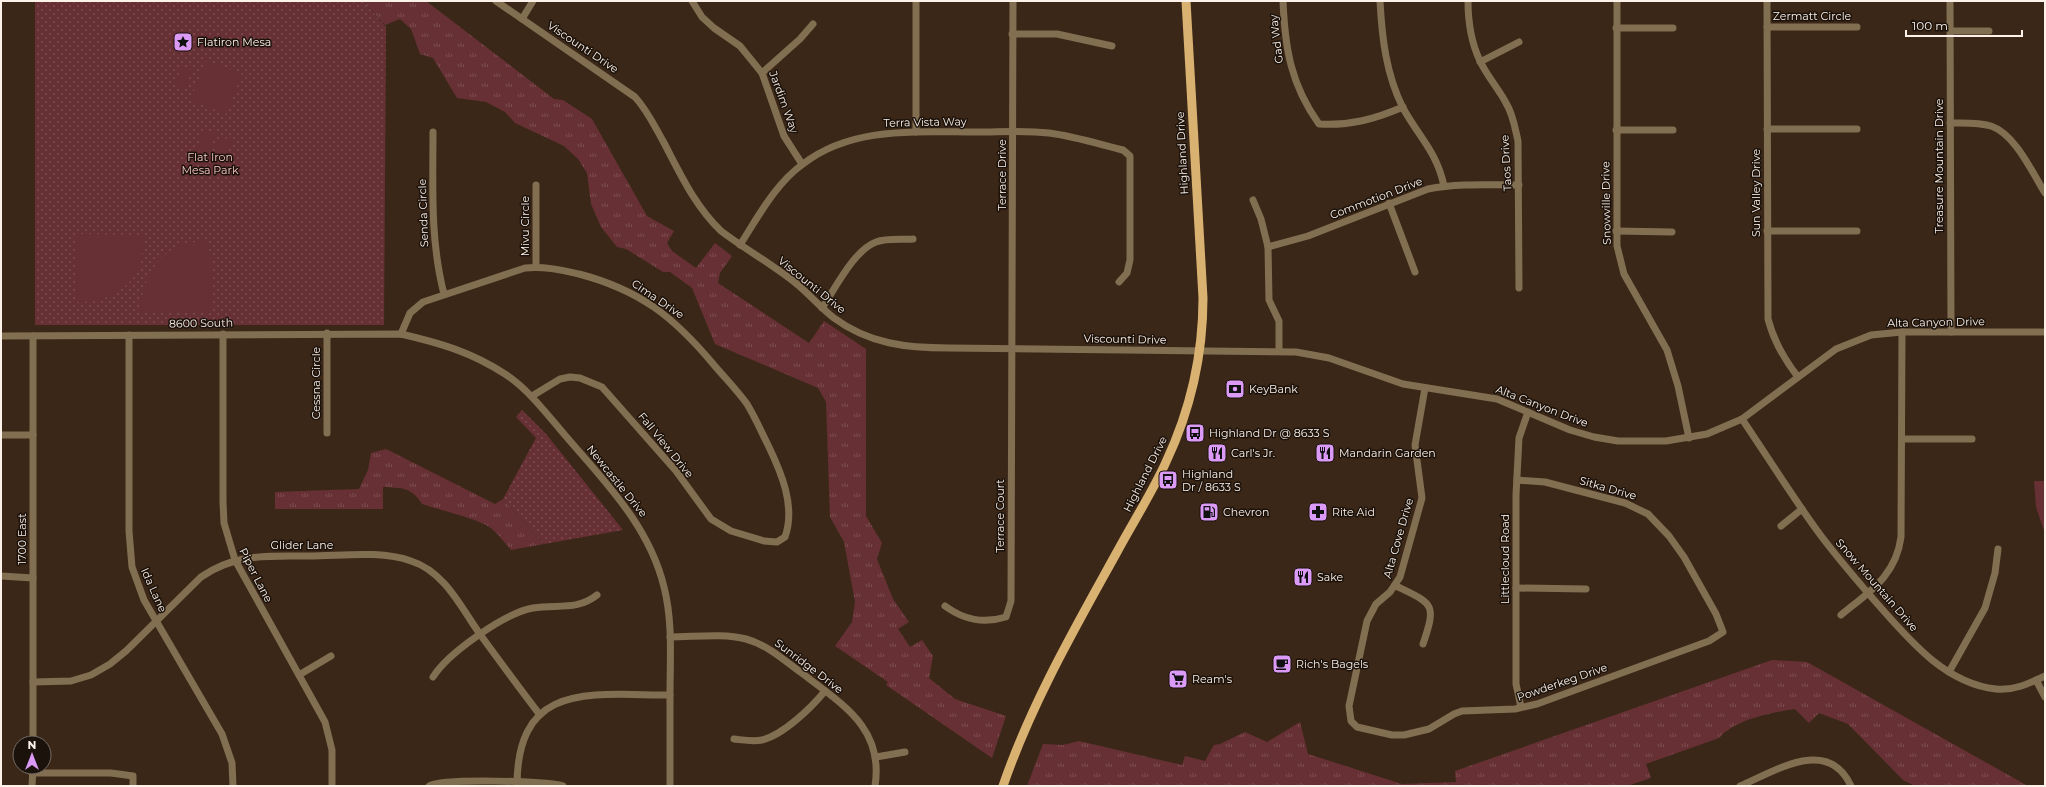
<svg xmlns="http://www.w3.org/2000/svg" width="2046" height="787" font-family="Montserrat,sans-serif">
<defs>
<pattern id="grass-tufts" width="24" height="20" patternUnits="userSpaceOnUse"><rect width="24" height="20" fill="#663034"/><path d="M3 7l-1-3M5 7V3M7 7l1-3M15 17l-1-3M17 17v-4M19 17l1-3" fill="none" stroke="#7d4e52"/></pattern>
<pattern id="park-dots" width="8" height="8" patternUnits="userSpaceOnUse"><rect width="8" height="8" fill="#663034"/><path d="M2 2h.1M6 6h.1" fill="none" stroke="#7d4e52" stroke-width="1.8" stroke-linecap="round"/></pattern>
</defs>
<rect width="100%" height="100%" fill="#3b2717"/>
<g fill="url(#grass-tufts)">
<path d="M363,1H426L554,99L563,100L592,119L647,216L674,231L667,243L672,251L696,268L715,243L732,256L720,273L718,283L809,343L824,321L866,349V516L882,543L877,559L893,599L909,622L898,629L910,647L922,640L933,656L929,678L955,699L1006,716L992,758L886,685L888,682L835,646L852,622L855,602L844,542L830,517L826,402L818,388L715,344L692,288L670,272H663L626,249L617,247L601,227L591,204L587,173L578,159L564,146L515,123L505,112L486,102L457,98L433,58L420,54L411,29L400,19L385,25Z"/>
<path d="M386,449L495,504L503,499L544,544L511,550C505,543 499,535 492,529C481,519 438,510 422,504C412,487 401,488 383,487V509H275V492L359,489L368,470L371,453Z"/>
<path d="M1772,660L1807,662L2028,786H1915L1903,780L1848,724L1819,713L1809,723L1795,709C1770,713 1736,719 1719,738L1646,764L1651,778L1627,786H1027L1043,744L1063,745L1079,741L1182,765L1185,756L1205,761L1214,745L1220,744L1245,732L1267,742L1300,722L1308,754L1402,784L1456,782L1455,771Z"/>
</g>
<g fill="url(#park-dots)">
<path d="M35,1H363L386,27L384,325H35Z"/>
<path d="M522,410L546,434L623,530L544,544L503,499L536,438L516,417Z"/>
</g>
<g fill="#663034">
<path d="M206,61L242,74L226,114L190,100Z"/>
<path d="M182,67L192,70L185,90L175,86Z"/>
<path d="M204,130L216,134L206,160L194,156Z"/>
<path d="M220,136L232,141L222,167L210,162Z"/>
<path d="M79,234L143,235C143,243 143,250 142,257C137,288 105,303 77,302L75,239Z"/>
<path d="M208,240L213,275L211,307L207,311L140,312C142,283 153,257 181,245C189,242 200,242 208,240Z"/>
<path d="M2034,481H2045V534L2036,507Z"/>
</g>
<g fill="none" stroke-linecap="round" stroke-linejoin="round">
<g stroke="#826f51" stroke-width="7">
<path d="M496,1L635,97C647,110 654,125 663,141C680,173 694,205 721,231C746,250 774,265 798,285C811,296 821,308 834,318C869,344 907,348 949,348L1296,352L1329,358L1403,384L1497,399L1570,430L1594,437L1618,441H1666L1707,434L1742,419L1836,349L1871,335L1902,332H2045"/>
<path d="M692,1L702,17L714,28L740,46L762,73L784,136L802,164"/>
<path d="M916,1V132"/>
<path d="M1283,1C1285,49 1291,85 1319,124C1350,126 1375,119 1403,107"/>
<path d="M1380,1C1382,38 1386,74 1403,108C1419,137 1437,152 1444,186"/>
<path d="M1468,1C1468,22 1471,42 1480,61C1487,76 1498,88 1506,103C1513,114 1515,128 1518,141L1519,288"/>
<path d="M1617,1V246L1624,274L1667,350L1678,386L1689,438"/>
<path d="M1767,1L1768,319C1774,342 1784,359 1798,377"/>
<path d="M1950,1L1951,332"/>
<path d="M522,19L533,1"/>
<path d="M1767,27H1857"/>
<path d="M1616,28H1673"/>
<path d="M1950,31H1989"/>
<path d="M1012,34H1057L1112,46"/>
<path d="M1480,62L1519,42"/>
<path d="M762,73L800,39L813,24"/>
<path d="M1950,123C1963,123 1978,122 1991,126C2015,134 2032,172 2045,193"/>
<path d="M1767,129H1857"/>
<path d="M1616,130H1673"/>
<path d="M433,132C433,186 430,240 444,294"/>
<path d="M1253,200L1261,219L1268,247L1269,300L1279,321V351"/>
<path d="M1389,203L1415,272"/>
<path d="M1616,231L1672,232"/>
<path d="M1767,231H1857"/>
<path d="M740,245C758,217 775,184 803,164C852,126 917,132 976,132C1000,132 1025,130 1049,133C1073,136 1099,144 1123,150L1130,156V260L1127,273L1119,282"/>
<path d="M1268,247L1308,236L1428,189C1458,183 1489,185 1519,185"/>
<path d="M536,267V185"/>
<path d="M822,308C835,289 854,250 876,242C887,238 901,240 913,239"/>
<path d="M223,334V502L224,523L235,560L325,722L332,750V786"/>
<path d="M401,334L410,313L423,302L525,268C544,266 561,270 579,274C640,290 674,317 714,365C725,378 737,390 747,404C755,417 761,431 768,445C781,472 796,506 785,537L777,542L764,541L731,531L711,519L676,471L602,387L580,378L570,377L560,379L532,396"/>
<path d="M129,335V531L132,567L144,600L222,734L232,763L233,786"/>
<path d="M1,336L401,334C440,343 471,352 505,374C528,389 546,413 564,434C604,481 649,525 664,587C673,622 670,659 670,695C670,725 670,756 670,786"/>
<path d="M1425,388L1415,445L1422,498L1400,577L1390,592L1376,604L1367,621L1349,706L1351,721L1357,727L1392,735H1404L1429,729L1454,714L1462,711L1515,709L1537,704L1709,641L1723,632L1716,614L1684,557L1669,536L1648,514L1625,503L1545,482L1517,480"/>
<path d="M1742,419C1767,456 1790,493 1816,529C1834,554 1854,577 1874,600C1907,637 1943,683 1996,689C2014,691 2030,683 2045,676"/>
<path d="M327,433V333"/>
<path d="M1,435H33"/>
<path d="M1902,439H1972"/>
<path d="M1781,526L1802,509"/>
<path d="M1,576L33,578"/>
<path d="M1396,586C1433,604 1437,603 1423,644"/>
<path d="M1516,588L1586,589"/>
<path d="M945,606C964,620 983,624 1006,617L1011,601L1013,1"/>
<path d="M1841,615C1869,592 1896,576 1901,537L1902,332"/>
<path d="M670,637C695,637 722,633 746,639C768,645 785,661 803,674C843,705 884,728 875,786"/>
<path d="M1949,672L1985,608L1995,573L1998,549"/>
<path d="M299,675L331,656"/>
<path d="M433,677C448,653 505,613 533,608C557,604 577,611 597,595"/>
<path d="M2036,680L2045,697"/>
<path d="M33,682L71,681L91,675L110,664L126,651L201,577C236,553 268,556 309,556C341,556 380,550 411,561C446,572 462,610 482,637C501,663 520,689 540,715"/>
<path d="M1521,707L1516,684V495L1519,438L1528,412"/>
<path d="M734,739C743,740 753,742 762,740C783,735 811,708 825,691"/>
<path d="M33,743V336"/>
<path d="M876,757L905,752"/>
<path d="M32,773H111L133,776V786"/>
<path d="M32,786L33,767"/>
<path d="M429,786C444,778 544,781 563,786"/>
<path d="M517,786C517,680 592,695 670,695"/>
<path d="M1740,786C1775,771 1828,736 1851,786"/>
</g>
<path stroke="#d9b271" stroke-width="9" d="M1003,786C1031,704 1075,628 1117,552C1133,522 1152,493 1166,462C1190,411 1203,354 1203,298L1186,1"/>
</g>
<defs>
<symbol id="sight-square" viewBox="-11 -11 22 22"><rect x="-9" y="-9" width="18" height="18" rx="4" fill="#da9af6" stroke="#1b120b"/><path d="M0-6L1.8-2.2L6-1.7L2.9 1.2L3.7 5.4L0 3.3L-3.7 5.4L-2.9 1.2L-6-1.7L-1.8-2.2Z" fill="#111"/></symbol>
<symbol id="bank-square" viewBox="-11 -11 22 22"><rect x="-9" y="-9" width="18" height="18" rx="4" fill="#da9af6" stroke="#1b120b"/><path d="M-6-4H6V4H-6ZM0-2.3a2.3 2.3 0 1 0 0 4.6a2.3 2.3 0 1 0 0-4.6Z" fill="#111"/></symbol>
<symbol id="bus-square" viewBox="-11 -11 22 22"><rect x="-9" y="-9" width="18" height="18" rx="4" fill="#da9af6" stroke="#1b120b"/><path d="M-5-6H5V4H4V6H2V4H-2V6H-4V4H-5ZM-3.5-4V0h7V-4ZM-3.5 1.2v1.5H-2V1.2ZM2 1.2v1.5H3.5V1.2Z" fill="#111"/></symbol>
<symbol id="restaurant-square" viewBox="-11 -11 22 22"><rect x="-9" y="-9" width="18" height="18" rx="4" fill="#da9af6" stroke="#1b120b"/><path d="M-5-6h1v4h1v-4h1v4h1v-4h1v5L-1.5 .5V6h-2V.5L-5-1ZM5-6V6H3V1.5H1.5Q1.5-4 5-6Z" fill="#111"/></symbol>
<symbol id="fuel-square" viewBox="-11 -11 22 22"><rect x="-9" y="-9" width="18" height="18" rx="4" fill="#da9af6" stroke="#1b120b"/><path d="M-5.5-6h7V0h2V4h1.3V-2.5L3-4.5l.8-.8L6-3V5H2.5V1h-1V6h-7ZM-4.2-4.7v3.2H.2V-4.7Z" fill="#111"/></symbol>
<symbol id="pharmacy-square" viewBox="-11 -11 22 22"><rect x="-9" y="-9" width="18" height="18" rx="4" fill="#da9af6" stroke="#1b120b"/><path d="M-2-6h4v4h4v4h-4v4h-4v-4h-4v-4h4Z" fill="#111"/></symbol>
<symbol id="cafe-square" viewBox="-11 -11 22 22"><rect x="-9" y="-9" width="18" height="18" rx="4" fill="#da9af6" stroke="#1b120b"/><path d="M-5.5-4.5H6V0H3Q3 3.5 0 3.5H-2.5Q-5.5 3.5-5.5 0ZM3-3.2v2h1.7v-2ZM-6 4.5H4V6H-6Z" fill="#111"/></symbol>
<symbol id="supermarket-square" viewBox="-11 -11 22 22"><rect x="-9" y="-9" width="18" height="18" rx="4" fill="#da9af6" stroke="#1b120b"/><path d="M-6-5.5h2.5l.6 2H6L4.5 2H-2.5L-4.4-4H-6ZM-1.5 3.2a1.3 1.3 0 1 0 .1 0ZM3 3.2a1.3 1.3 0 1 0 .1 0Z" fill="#111"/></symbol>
</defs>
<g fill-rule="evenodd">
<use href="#sight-square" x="172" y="31" width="22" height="22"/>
<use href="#bank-square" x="1224" y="378" width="22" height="22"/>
<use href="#bus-square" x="1184" y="422" width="22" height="22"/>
<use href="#restaurant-square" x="1206" y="442" width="22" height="22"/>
<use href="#restaurant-square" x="1314" y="442" width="22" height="22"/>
<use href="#bus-square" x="1157" y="469" width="22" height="22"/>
<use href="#fuel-square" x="1198" y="501" width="22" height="22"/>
<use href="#pharmacy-square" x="1307" y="501" width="22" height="22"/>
<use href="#restaurant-square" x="1292" y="566" width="22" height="22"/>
<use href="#cafe-square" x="1271" y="653" width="22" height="22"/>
<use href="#supermarket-square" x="1167" y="668" width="22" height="22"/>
</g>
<g text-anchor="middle" stroke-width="3" stroke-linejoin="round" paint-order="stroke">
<g font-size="11" fill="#fdf2ea" stroke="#1b120b">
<text x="1812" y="20">Zermatt Circle</text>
<text transform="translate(1276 39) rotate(-97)" y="4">Gad Way</text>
<text transform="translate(583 47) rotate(34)" y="4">Viscounti Drive</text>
<text transform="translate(784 102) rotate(70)" y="4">Jardim Way</text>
<text transform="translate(925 122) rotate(-1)" y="4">Terra Vista Way</text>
<text transform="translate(1182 153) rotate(-93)" y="4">Highland Drive</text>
<text transform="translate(1506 163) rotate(-93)" y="4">Taos Drive</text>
<text transform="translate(1939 166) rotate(-90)" y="4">Treasure Mountain Drive</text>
<text transform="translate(1002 175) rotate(-90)" y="4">Terrace Drive</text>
<text transform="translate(1756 193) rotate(-90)" y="4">Sun Valley Drive</text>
<text transform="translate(1376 198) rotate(-21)" y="4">Commotion Drive</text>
<text transform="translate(1606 203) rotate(-91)" y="4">Snowville Drive</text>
<text transform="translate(423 213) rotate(-92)" y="4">Senda Circle</text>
<text transform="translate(525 226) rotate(-90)" y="4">Mivu Circle</text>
<text transform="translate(812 285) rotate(39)" y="4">Viscounti Drive</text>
<text transform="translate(658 299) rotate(34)" y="4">Cima Drive</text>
<text transform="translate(1936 322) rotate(-1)" y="4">Alta Canyon Drive</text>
<text transform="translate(201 323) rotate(-1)" y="4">8600 South</text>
<text transform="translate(1125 339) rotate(1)" y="4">Viscounti Drive</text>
<text transform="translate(316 383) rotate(-90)" y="4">Cessna Circle</text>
<text transform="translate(1542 406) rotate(21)" y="4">Alta Canyon Drive</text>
<text transform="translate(666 445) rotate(51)" y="4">Fall View Drive</text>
<text transform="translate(1145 474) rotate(-63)" y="4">Highland Drive</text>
<text transform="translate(617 481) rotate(51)" y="4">Newcastle Drive</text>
<text transform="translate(1608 488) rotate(16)" y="4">Sitka Drive</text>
<text transform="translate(1000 516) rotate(-90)" y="4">Terrace Court</text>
<text transform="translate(1398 538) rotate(-74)" y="4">Alta Cove Drive</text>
<text transform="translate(22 539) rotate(-90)" y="4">1700 East</text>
<text x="302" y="549">Glider Lane</text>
<text transform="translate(1505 559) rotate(-90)" y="4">Littlecloud Road</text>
<text transform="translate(256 575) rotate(63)" y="4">Piper Lane</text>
<text transform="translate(1877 585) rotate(49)" y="4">Snow Mountain Drive</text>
<text transform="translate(154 590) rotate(66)" y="4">Ida Lane</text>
<text transform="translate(809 666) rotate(37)" y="4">Sunridge Drive</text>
<text transform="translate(1562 682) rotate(-19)" y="4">Powderkeg Drive</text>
</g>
<g font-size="11" fill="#fdf2ea" stroke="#1b120b" text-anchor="start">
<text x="197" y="46">Flatiron Mesa</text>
<text x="1249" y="393">KeyBank</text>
<text x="1209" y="437">Highland Dr @ 8633 S</text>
<text x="1231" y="457">Carl's Jr.</text>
<text x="1339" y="457">Mandarin Garden</text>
<text x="1182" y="478">Highland<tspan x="1182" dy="13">Dr / 8633 S</tspan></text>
<text x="1223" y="516">Chevron</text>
<text x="1332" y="516">Rite Aid</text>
<text x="1317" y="581">Sake</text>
<text x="1296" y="668">Rich's Bagels</text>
<text x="1192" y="683">Ream's</text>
</g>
<g font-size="11" fill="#f7c6c7" stroke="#1b120b">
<text x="210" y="161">Flat Iron<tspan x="210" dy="13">Mesa Park</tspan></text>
</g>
</g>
<rect width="2046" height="787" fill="none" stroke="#fdf2ea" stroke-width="4"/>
<g transform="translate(32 755)"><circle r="19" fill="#1b120b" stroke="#756c64"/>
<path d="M0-3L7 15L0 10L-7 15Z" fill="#da9af6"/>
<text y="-6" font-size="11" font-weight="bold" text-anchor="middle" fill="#fdf2ea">N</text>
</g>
<path d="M1906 30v6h116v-6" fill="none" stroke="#fdf2ea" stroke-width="2"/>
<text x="1912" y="30" font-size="12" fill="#fdf2ea" stroke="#1b120b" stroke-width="3" paint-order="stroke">100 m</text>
</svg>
